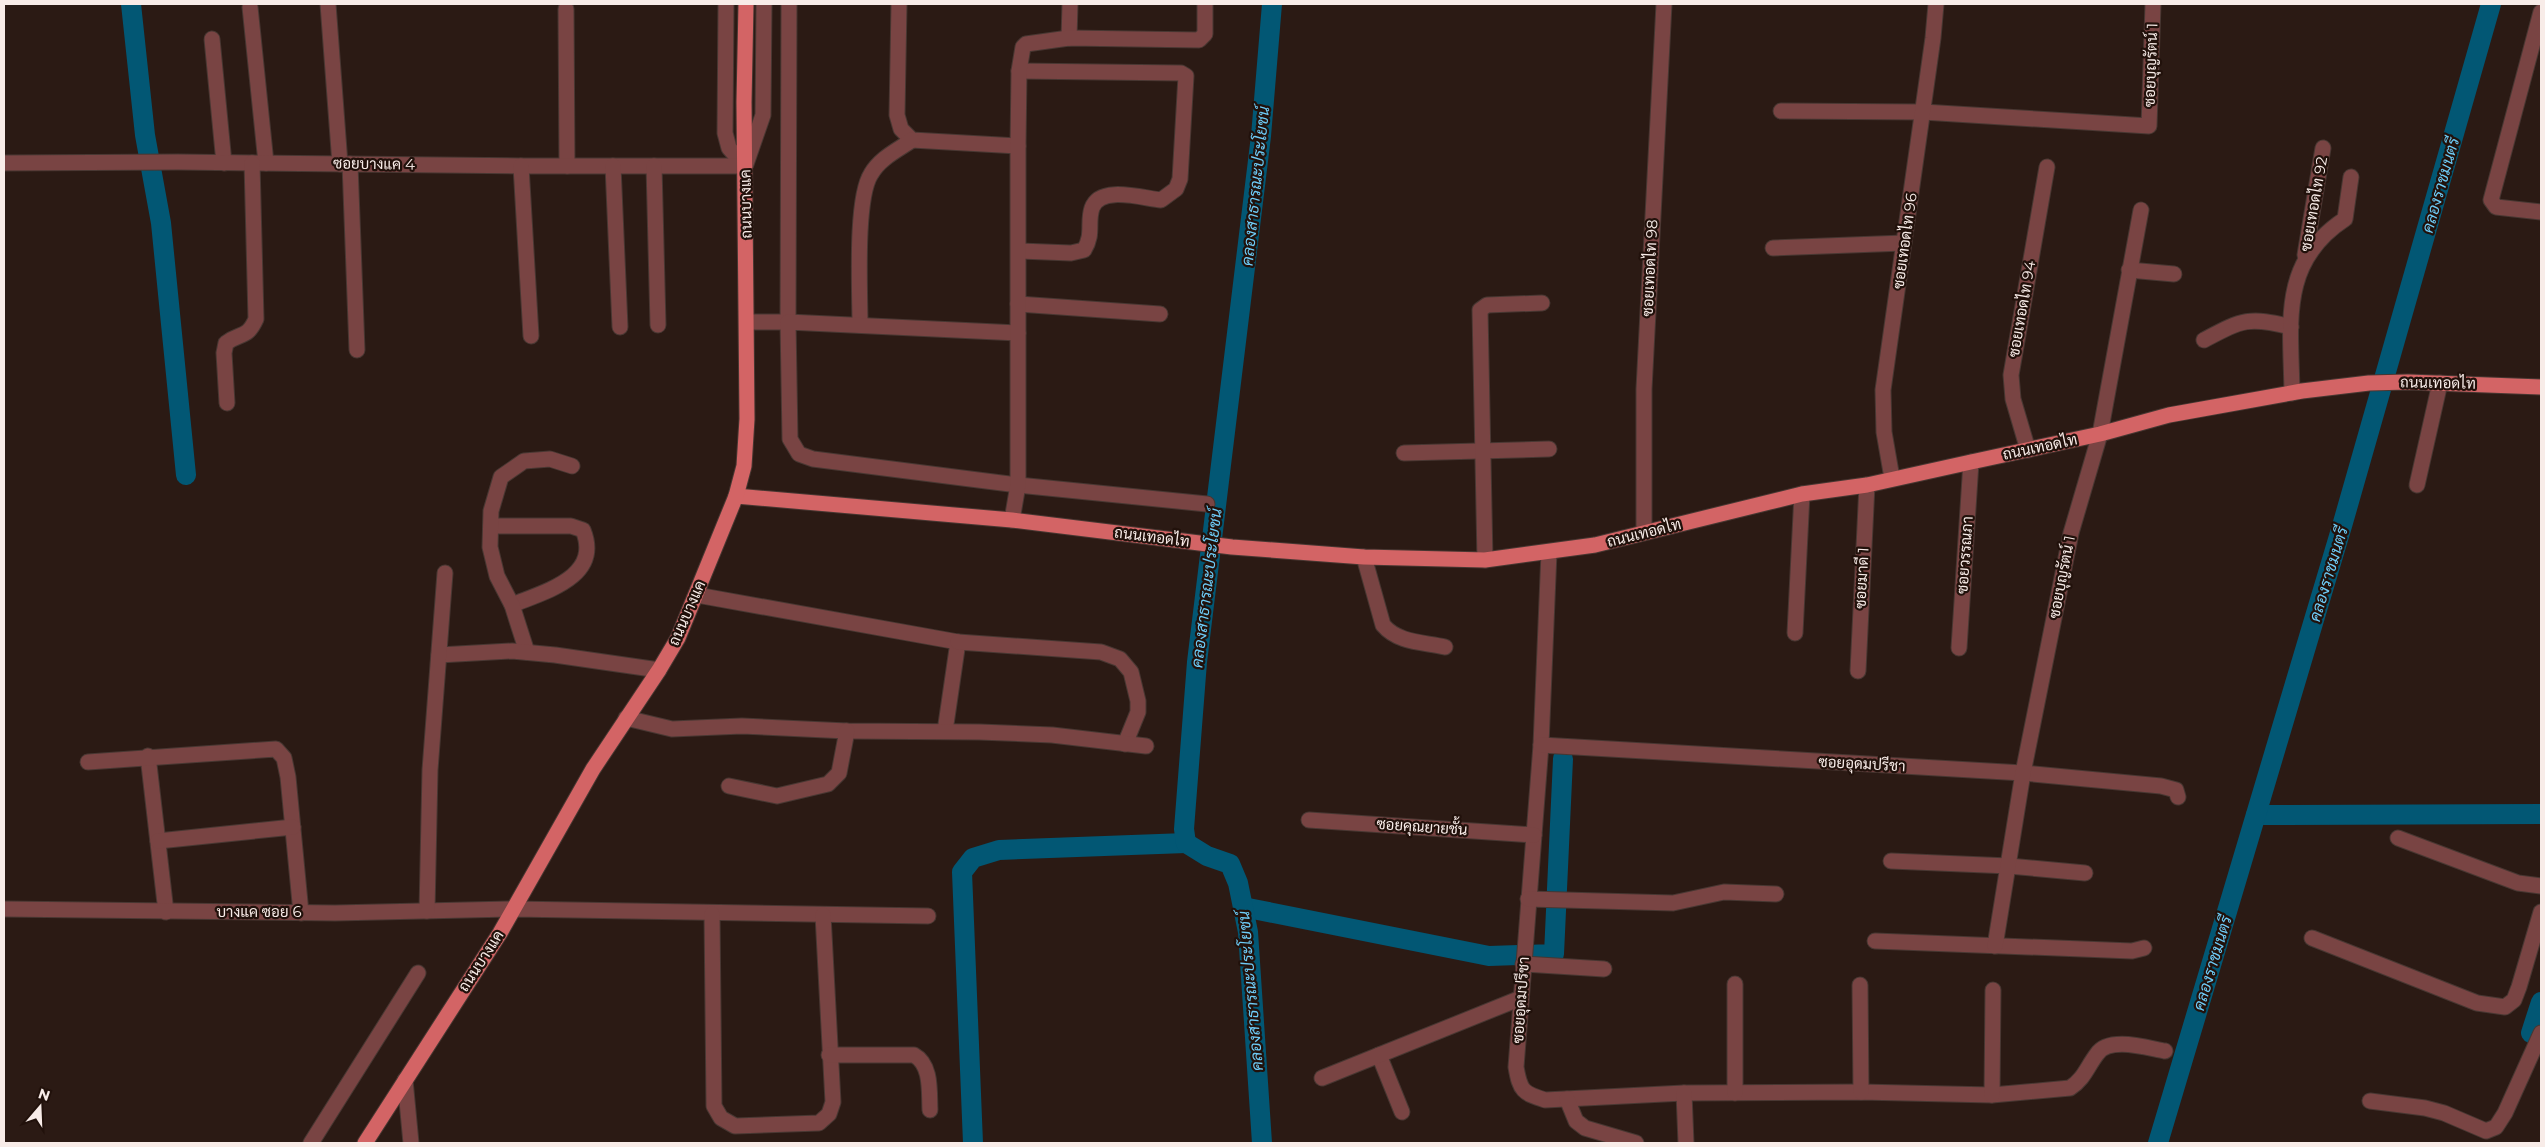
<svg xmlns="http://www.w3.org/2000/svg" width="2545" height="1147" font-family="Montserrat,Sarabun,sans-serif">
<rect width="100%" height="100%" fill="#2b1a14"/>
<g fill="none" stroke-linecap="round" stroke-linejoin="round">
<g stroke="#025774" stroke-width="20">
<path d="M131,4L145,135L161,223L186,475"/>
<path d="M2256,815L2541,814"/>
<path d="M1243,907L1489,956L1554,954L1563,759"/>
<path d="M2531,1033L2541,1002"/>
<path d="M973,1143L962,872L973,858L999,850L1186,843"/>
<path d="M1262,1143L1248,932L1238,883L1230,864L1207,856L1186,843L1184,829L1197,662L1261,136L1272,4"/>
<path d="M2158,1143L2342,526L2491,4"/>
</g>
<defs>
<g id="minor">
<path d="M328,4L340,164"/>
<path d="M726,4L725,133L729,148L745,166"/>
<path d="M899,4L897,115L901,129L912,140L1018,146"/>
<path d="M250,7L266,163"/>
<path d="M566,9L567,166"/>
<path d="M2541,12L2491,200L2496,207L2541,212"/>
<path d="M1069,38L1070,4"/>
<path d="M212,39L224,163"/>
<path d="M1019,71L1181,73L1186,76L1180,179L1176,189L1161,200C1142,198 1100,185 1092,208C1087,223 1094,234 1084,250L1071,253L1020,251"/>
<path d="M1781,111L1923,112L2149,126L2153,4"/>
<path d="M4,163L178,162L521,166H745"/>
<path d="M350,164L357,350"/>
<path d="M746,164L763,115L764,4"/>
<path d="M521,166L531,336"/>
<path d="M613,166L620,327"/>
<path d="M654,166L658,325"/>
<path d="M1773,248L1904,243"/>
<path d="M2305,255L2323,148"/>
<path d="M2129,270L2174,274"/>
<path d="M1018,304L1160,314"/>
<path d="M748,322H788L789,4"/>
<path d="M860,325C860,292 855,199 871,174C880,158 898,150 912,140"/>
<path d="M1018,333L788,322L790,439L799,454L813,459L1018,485L1207,504"/>
<path d="M2204,340C2242,320 2248,316 2291,327"/>
<path d="M2292,393C2291,323 2279,262 2345,219L2351,177"/>
<path d="M227,403L224,353L226,343C241,332 247,339 256,319L252,163"/>
<path d="M2028,450L2013,399L2011,375L2047,167"/>
<path d="M1404,453L1549,449"/>
<path d="M1892,478L1884,432L1883,390L1933,38L1936,4"/>
<path d="M2417,485L2440,383"/>
<path d="M1012,520L1018,485V146L1019,71L1023,47L1026,44L1069,38L1199,40L1205,34V4"/>
<path d="M491,526H571L583,530C602,577 546,591 512,605"/>
<path d="M1644,532V389L1664,4"/>
<path d="M1549,552L1541,745L1516,1067C1520,1091 1523,1093 1545,1100L1684,1093L1861,1092L1992,1095L2070,1088C2084,1079 2087,1067 2097,1054C2109,1036 2147,1048 2165,1051"/>
<path d="M1364,557L1383,625C1398,643 1423,642 1445,647"/>
<path d="M1485,560L1480,310L1487,305L1542,303"/>
<path d="M697,595L958,642L945,731"/>
<path d="M1795,633L1802,494"/>
<path d="M958,642L1101,652L1120,659L1131,672L1138,701V712L1125,744"/>
<path d="M1959,648L1971,462"/>
<path d="M527,652L512,605L497,576L490,547L491,511L501,477L524,461L550,459L572,466"/>
<path d="M439,655L512,651L555,655L659,670"/>
<path d="M1858,671L1867,485"/>
<path d="M626,718L672,729L742,726L847,731L979,732L1052,735L1146,746"/>
<path d="M1541,745L2023,773L2161,786L2176,790L2178,797"/>
<path d="M148,756L166,912"/>
<path d="M88,762L276,749L284,758L288,777L301,913"/>
<path d="M729,786L777,796L828,784L839,773L847,731"/>
<path d="M1309,820L1534,835"/>
<path d="M2398,838L2518,883L2541,886"/>
<path d="M158,841L293,827"/>
<path d="M1891,861L2009,866L2085,873"/>
<path d="M1528,899L1673,903L1724,892L1776,894"/>
<path d="M4,909L335,913L514,909L928,916"/>
<path d="M427,911L430,770L445,573"/>
<path d="M712,914L714,1106L721,1118L735,1126L819,1123L829,1114L833,1102L823,915"/>
<path d="M2312,938L2477,1003L2505,1007L2514,1000L2519,987L2541,912"/>
<path d="M1875,941L2132,951L2144,948"/>
<path d="M1995,946L2023,773L2071,533L2100,434L2141,210"/>
<path d="M1523,964L1604,969"/>
<path d="M1860,985L1861,1092"/>
<path d="M829,1055H914C932,1065 929,1092 930,1110"/>
<path d="M1379,1055L1402,1112"/>
<path d="M1322,1078L1521,998"/>
<path d="M405,1080L411,1143"/>
<path d="M1684,1093L1686,1143"/>
<path d="M1735,1093V984"/>
<path d="M1992,1095L1993,990"/>
<path d="M1567,1099L1576,1121L1585,1128L1636,1143"/>
<path d="M2370,1101L2425,1108L2444,1113L2486,1131L2496,1127L2505,1113L2541,1033"/>
<path d="M311,1143L418,973"/>
</g>
<g id="major">
<path d="M736,496L1012,520L1232,547L1364,557L1485,560L1595,545L1802,494L1867,485L1971,462L2100,434L2169,415L2302,391L2369,383L2408,382L2541,387"/>
<path d="M365,1143L500,933L593,769L659,670L678,638L736,496L744,466L747,419L744,102L746,4"/>
</g>
</defs>
<use href="#minor" stroke="#483732" stroke-width="17"/>
<use href="#major" stroke="#483732" stroke-width="17"/>
<use href="#minor" stroke="#794443" stroke-width="15"/>
<use href="#major" stroke="#d36465" stroke-width="15"/>
</g>
<g text-anchor="middle" stroke-width="4.5" stroke-linejoin="round" paint-order="stroke">
<g font-size="15" fill="#f8ece8" stroke="#21110b">
<text transform="translate(2151 65) rotate(-88)" y="5">ซอยบุญรัตน์ 1</text>
<text transform="translate(374 164) rotate(1)" y="5">ซอยบางแค 4</text>
<text transform="translate(746 204) rotate(-91)" y="5">ถนนบางแค</text>
<text transform="translate(2314 204) rotate(-80)" y="5">ซอยเทอดไท 92</text>
<text transform="translate(1905 241) rotate(-82)" y="5">ซอยเทอดไท 96</text>
<text transform="translate(1650 268) rotate(-87)" y="5">ซอยเทอดไท 98</text>
<text transform="translate(2022 309) rotate(-80)" y="5">ซอยเทอดไท 94</text>
<text transform="translate(2438 383) rotate(1)" y="5">ถนนเทอดไท</text>
<text transform="translate(2040 447) rotate(-12)" y="5">ถนนเทอดไท</text>
<text transform="translate(1644 533) rotate(-14)" y="5">ถนนเทอดไท</text>
<text transform="translate(1152 537) rotate(7)" y="5">ถนนเทอดไท</text>
<text transform="translate(1965 555) rotate(-86)" y="5">ซอยวรรณภา</text>
<text transform="translate(2062 577) rotate(-79)" y="5">ซอยบุญรัตน์ 1</text>
<text transform="translate(1862 578) rotate(-87)" y="5">ซอยมาดี 1</text>
<text transform="translate(687 613) rotate(-66)" y="5">ถนนบางแค</text>
<text transform="translate(1862 764) rotate(3)" y="5">ซอยอุดมปรีชา</text>
<text transform="translate(1422 827) rotate(4)" y="5">ซอยคุณยายชั้น</text>
<text x="259" y="917">บางแค ซอย 6</text>
<text transform="translate(481 961) rotate(-57)" y="5">ถนนบางแค</text>
<text transform="translate(1521 1000) rotate(-86)" y="5">ซอยอุดมปรีชา</text>
</g>
<g font-size="16" font-style="italic" fill="#6eccf7" stroke="#21110b">
<text transform="translate(2440 185) rotate(-74)" y="6">คลองราชมนตรี</text>
<text transform="translate(1255 186) rotate(-84)" y="6">คลองสาธารณะประโยชน์</text>
<text transform="translate(2328 574) rotate(-73)" y="6">คลองราชมนตรี</text>
<text transform="translate(1206 588) rotate(-83)" y="6">คลองสาธารณะประโยชน์</text>
<text transform="translate(2212 963) rotate(-73)" y="6">คลองราชมนตรี</text>
<text transform="translate(1250 991) rotate(-95)" y="6">คลองสาธารณะประโยชน์</text>
</g>
</g>
<rect width="2545" height="1147" fill="none" stroke="#f8ece8" stroke-width="10"/>
<g transform="translate(40 1107) rotate(19)" stroke="#21110b" stroke-width="4" paint-order="stroke">
<path d="M0-4L9 19L0 12L-9 19Z" fill="#f8ece8"/>
<text y="-8" font-size="14" font-weight="bold" text-anchor="middle" fill="#f8ece8">N</text>
</g>
</svg>
